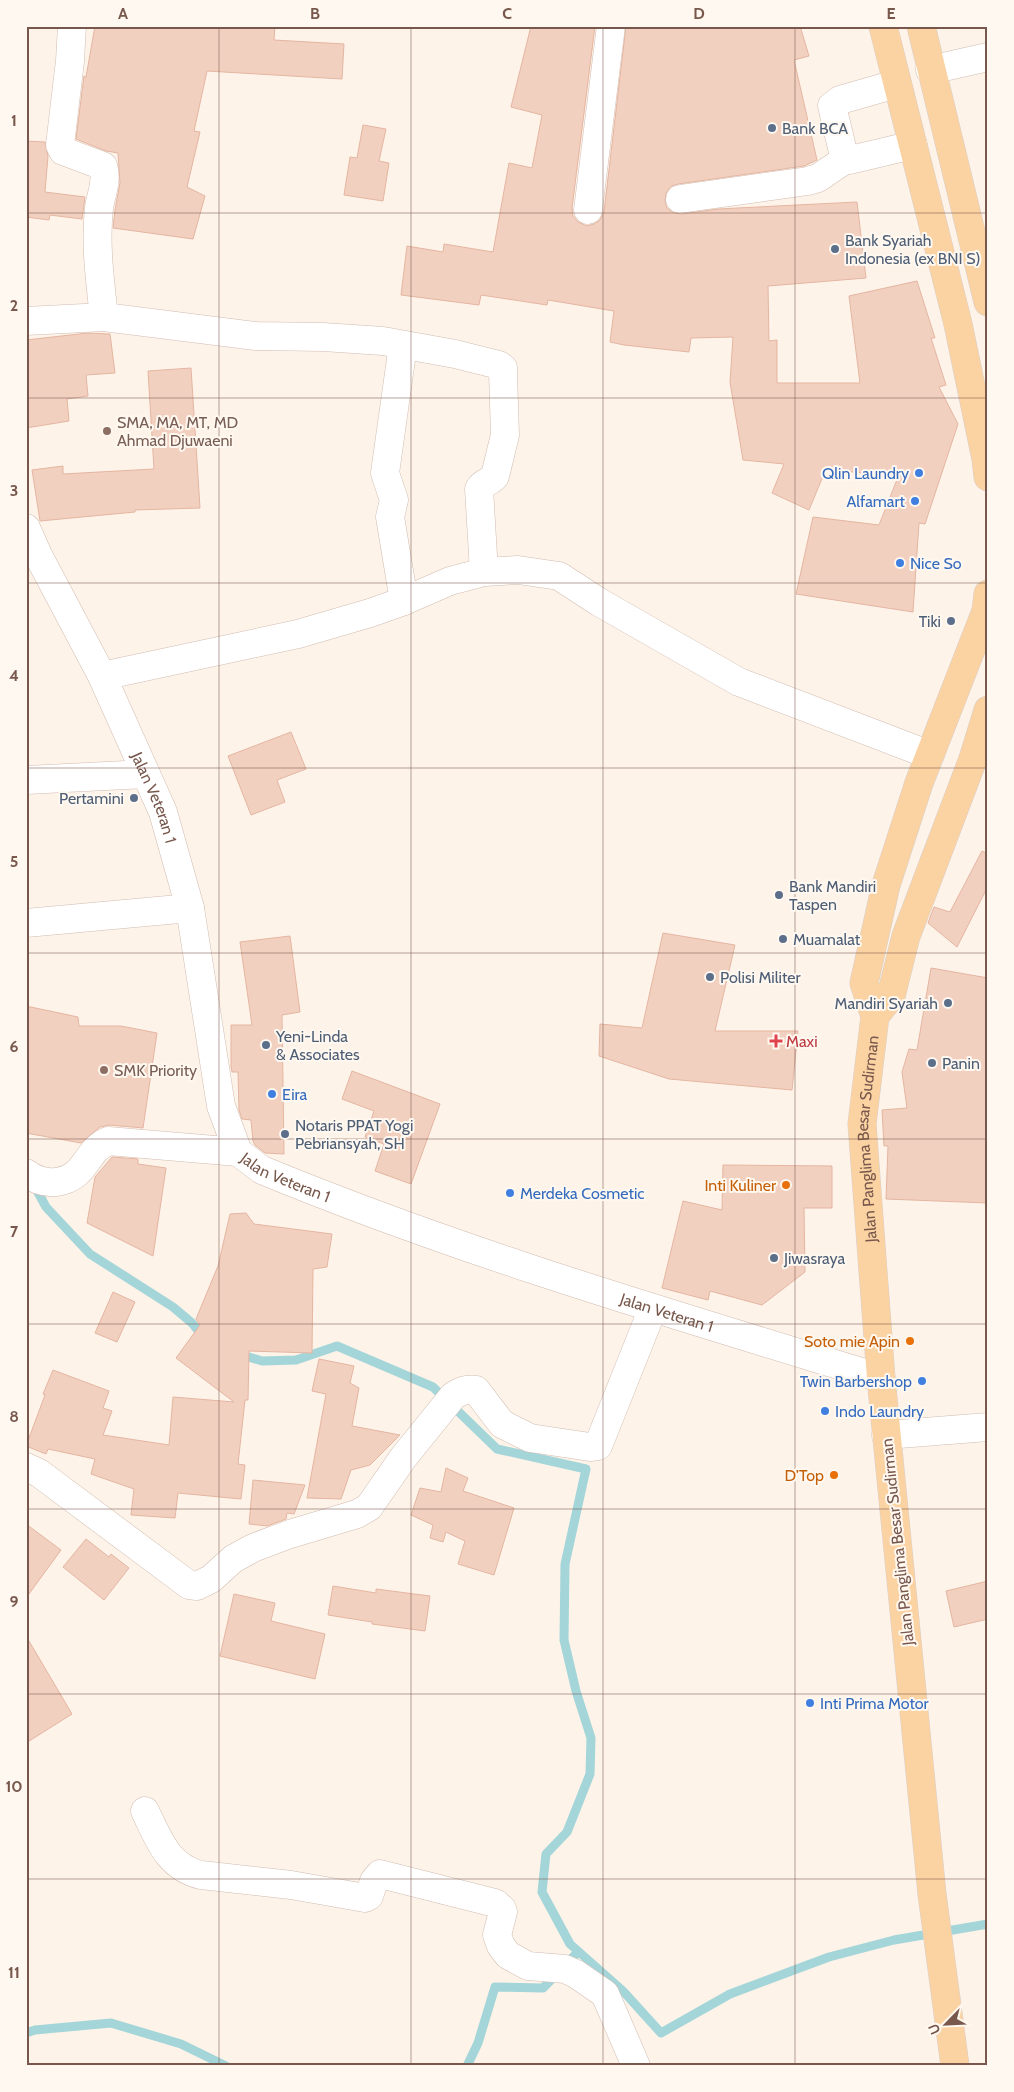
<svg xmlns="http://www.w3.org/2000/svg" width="1014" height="2092" font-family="Cabin,sans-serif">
<rect width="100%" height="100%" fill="#fdf3e9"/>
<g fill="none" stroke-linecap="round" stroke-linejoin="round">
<g stroke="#a3d5d9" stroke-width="9">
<path d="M34,1185L46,1207L90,1254L173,1307L192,1323L204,1338"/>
<path d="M239,1354L262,1361L296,1360L337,1346L433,1387L497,1449L586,1469L565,1564L564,1640L576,1691L591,1738L590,1774L567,1832L546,1854L542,1892L570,1944L623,1991L661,2033L730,1994L829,1957L894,1940L988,1924"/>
<path d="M26,2033L35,2030L111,2023L181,2044L226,2066"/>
<path d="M467,2066L478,2043L495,1987L543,1988L578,1952"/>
</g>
</g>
<g fill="#f2d0c0" stroke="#e5b5a1">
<path d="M95,26H275L274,40L344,44L342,79L207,71L194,131L200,132L187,187L205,196L193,239L113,228L115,210L120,183L118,153L106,151L76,139L84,76L86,77Z"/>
<path d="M531,26H595L572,208L573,216L578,222L587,226L594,224L600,220L604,212L626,26H800L809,56L794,60L817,160L804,166L678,184L671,186L666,193L665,202L667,208L674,213L682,214L718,209L857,202L866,278L768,286L769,341L777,340V383H860L849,296L917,281L935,338H931L946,385L939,387L958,424L925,524L919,523L913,612L796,594L813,517L879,525L898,477L826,469L809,510L772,493L784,464L743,460L730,382L733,337L691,338L689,352L624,345L610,342L614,311L548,300L547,305L481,295L479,305L401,295L407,246L443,252L444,244L493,252L509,163L532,168L542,115L511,107Z"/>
<path d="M363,125L386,129L379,161L389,163L383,201L344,195L350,157L357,158Z"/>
<path d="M26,141L45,142L48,156L45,192L85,197L82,219L50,215L49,220L26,217Z"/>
<path d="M88,333L110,334L115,373L86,375L88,396L67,399L69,421L26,428V340Z"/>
<path d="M191,368L200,508L135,510V512L40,521L32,470L63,466V474L154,469L148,371Z"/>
<path d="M291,732L306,769L277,780L285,802L251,815L228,756Z"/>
<path d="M982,851L988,854V886L957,947L928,923L934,907L950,912Z"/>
<path d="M663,933L735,945L715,1031H798L792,1090L669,1079L599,1056L600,1024L642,1028Z"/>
<path d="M290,936L300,1012L282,1015L284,1154L265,1153L255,1145L253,1141L251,1120L242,1119L239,1110L238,1072H232L231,1067V1025H252L240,942Z"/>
<path d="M931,968L988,978V1203L886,1199L888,1146H884L882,1110L907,1108L902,1072L909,1049L917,1050Z"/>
<path d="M26,1006L78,1017L79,1026H121L157,1033L143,1128L109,1125L100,1127L81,1143L26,1133Z"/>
<path d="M352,1071L440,1104L411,1184L375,1171L384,1144L365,1137L374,1111L342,1099Z"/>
<path d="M112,1157L138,1159V1164L166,1168L153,1256L87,1223L95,1177Z"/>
<path d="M723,1165L832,1166V1208H804L805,1272L762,1305L710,1291L708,1300L662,1288L683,1201L722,1210Z"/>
<path d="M246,1213L254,1224L332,1234L327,1267L313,1269L312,1353L249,1351L248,1400H245L238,1464L245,1465L241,1499L178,1493L175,1518L131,1515L134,1489L91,1474L95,1459L48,1449L46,1454L26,1446L45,1395L43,1394L53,1370L109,1391L103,1408L112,1411L103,1435L169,1445L173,1397L234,1402L176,1358L200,1325L196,1319L218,1266L230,1214Z"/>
<path d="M113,1292L135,1302L117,1342L95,1333Z"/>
<path d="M319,1359L354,1366L350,1383L359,1388L352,1426L400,1435L370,1465L351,1470L341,1499L307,1498L326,1394L312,1391Z"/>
<path d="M446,1468L468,1478L463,1491L514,1508L494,1575L458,1564L465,1541L446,1532L443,1542L430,1538L433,1525L411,1515L420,1488L441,1492Z"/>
<path d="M253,1480L305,1485L294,1514L287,1513L286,1519L267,1526L249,1524Z"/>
<path d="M26,1524L61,1550L26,1598Z"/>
<path d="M86,1539L109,1557L111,1554L129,1568L104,1600L63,1567Z"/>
<path d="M988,1581V1619L954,1627L946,1591Z"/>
<path d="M333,1586L376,1593V1589L430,1596L425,1631L372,1624V1622L328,1615Z"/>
<path d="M234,1594L275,1603L271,1621L325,1634L315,1679L220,1656Z"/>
<path d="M26,1636L72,1714L26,1743Z"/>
</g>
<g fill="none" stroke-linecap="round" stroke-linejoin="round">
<defs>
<g id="minor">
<path d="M72,26L70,61L60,145L63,151L103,166C108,180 101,194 99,208C95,245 100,280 104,317L256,336L323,337L383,341L455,354L499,365L503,368V373L505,435L495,476C491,482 483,482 479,489L484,572"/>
<path d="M930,70L988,57"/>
<path d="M896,84L840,100L832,106L844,156L846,159L850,160L913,145"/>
<path d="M680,199L808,181L818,178L846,159"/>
<path d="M588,210L611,26"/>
<path d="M26,321L104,317"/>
<path d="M403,345L385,473L394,500L390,517L404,601"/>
<path id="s1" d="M26,528L38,555L102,676L163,812L190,908L221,1106L238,1152L262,1170C463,1253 672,1314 881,1378"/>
<path d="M102,676L298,634L370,613L404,601L450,581L484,572L518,570L559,576L599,602L739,682L930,755"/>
<path d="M26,780L146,774"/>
<path d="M26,923L190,908"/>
<path d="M26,1173C35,1180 45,1183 56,1182C87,1178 84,1152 108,1141L238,1152"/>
<path d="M886,1435L988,1427"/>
<path d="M26,1467L39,1473L189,1585L197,1586L211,1579L233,1559L253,1548L290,1534L357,1514L369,1507L403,1458L453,1396C461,1391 467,1388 476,1390L502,1424L530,1438L590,1447L598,1446L653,1308"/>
<path d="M145,1811C159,1840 168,1867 201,1875L291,1885L365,1898L369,1896L374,1881L380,1874L495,1903L502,1909L503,1912L497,1935L501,1946L508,1955L528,1966L565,1969L576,1974L605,1994L636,2066"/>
</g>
<g id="major">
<path d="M883,26L958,324L986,459L988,477"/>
<path d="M921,26L988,302"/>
<path d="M875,1016L891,996L906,936L973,759L988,710"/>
<path id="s2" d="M955,2066L932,1894L881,1378L862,1124L875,1016L864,983L886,885L919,783L986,611L988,594"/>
</g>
</defs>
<use href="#minor" stroke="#d2bcb1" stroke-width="29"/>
<use href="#major" stroke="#d9d0cd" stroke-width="29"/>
<use href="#minor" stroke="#fff" stroke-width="28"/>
<use href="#major" stroke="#fbd2a2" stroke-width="28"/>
</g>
<path fill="none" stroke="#78584c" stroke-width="1" stroke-opacity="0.55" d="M219,26V2066M411,26V2066M603,26V2066M795,26V2066M26,213H988M26,398H988M26,583H988M26,768H988M26,953H988M26,1139H988M26,1324H988M26,1509H988M26,1694H988M26,1879H988"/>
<g fill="#5c6f8a" stroke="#fff8f0" stroke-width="2">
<circle cx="772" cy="128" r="5"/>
<circle cx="835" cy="249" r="5"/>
<circle cx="951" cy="621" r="5"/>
<circle cx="134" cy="798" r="5"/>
<circle cx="779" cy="895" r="5"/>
<circle cx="783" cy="939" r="5"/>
<circle cx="710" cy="977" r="5"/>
<circle cx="948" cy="1003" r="5"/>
<circle cx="266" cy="1045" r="5"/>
<circle cx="932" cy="1063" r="5"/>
<circle cx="285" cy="1134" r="5"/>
<circle cx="774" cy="1258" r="5"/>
</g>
<g fill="#8d6e63" stroke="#fff8f0" stroke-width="2">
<circle cx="107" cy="431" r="5"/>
<circle cx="104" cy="1070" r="5"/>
</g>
<g fill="#3f7fe0" stroke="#fff8f0" stroke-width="2">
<circle cx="919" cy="473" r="5"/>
<circle cx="915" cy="501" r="5"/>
<circle cx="900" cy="563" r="5"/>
<circle cx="272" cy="1094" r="5"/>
<circle cx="510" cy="1193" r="5"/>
<circle cx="922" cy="1381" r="5"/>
<circle cx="825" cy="1411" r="5"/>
<circle cx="810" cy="1703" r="5"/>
</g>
<path fill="#e0444e" stroke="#fff8f0" stroke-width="2" d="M773.5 1033.5h5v5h5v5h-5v5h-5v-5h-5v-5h5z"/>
<g fill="#e8710a" stroke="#fff8f0" stroke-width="2">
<circle cx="786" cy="1185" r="5"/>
<circle cx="910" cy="1341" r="5"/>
<circle cx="834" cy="1475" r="5"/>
</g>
<g text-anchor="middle" stroke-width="4" stroke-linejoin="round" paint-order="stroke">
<g font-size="16" fill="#4e5e75" stroke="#fff8f0" text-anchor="start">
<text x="782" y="134">Bank BCA</text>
<text x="845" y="246">Bank Syariah<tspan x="845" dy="18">Indonesia (ex BNI S)</tspan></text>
<text x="941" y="627" text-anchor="end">Tiki</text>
<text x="124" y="804" text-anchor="end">Pertamini</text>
<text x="789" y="892">Bank Mandiri<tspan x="789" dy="18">Taspen</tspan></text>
<text x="793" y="945">Muamalat</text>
<text x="720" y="983">Polisi Militer</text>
<text x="938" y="1009" text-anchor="end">Mandiri Syariah</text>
<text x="276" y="1042">Yeni-Linda<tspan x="276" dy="18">&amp; Associates</tspan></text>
<text x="942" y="1069">Panin</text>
<text x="295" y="1131">Notaris PPAT Yogi<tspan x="295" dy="18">Pebriansyah, SH</tspan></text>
<text x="784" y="1264">Jiwasraya</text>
</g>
<g font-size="16" fill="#785e54" stroke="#fff8f0" text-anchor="start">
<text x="117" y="428">SMA, MA, MT, MD<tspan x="117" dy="18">Ahmad Djuwaeni</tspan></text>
<text x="114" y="1076">SMK Priority</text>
</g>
<g font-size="16" fill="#366cbe" stroke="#fff8f0" text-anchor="start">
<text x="909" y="479" text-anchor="end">Qlin Laundry</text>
<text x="905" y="507" text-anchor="end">Alfamart</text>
<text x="910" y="569">Nice So</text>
<text x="282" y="1100">Eira</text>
<text x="520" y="1199">Merdeka Cosmetic</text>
<text x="912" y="1387" text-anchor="end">Twin Barbershop</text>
<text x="835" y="1417">Indo Laundry</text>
<text x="820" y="1709">Inti Prima Motor</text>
</g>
<g font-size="16" fill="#78584c" stroke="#fff8f0">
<text dy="6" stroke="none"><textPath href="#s1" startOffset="299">Jalan Veteran 1</textPath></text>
<text dy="6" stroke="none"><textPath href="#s2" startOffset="932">Jalan Panglima Besar Sudirman</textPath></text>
<text dy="6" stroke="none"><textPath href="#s1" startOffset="719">Jalan Veteran 1</textPath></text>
<text dy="6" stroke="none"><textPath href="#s1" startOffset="1124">Jalan Veteran 1</textPath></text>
<text transform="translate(897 1542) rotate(-96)" y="6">Jalan Panglima Besar Sudirman</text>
</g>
<g font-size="16" fill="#be3a42" stroke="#fff8f0" text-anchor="start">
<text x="786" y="1047">Maxi</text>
</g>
<g font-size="16" fill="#c56008" stroke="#fff8f0" text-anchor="end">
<text x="776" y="1191">Inti Kuliner</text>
<text x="900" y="1347">Soto mie Apin</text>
<text x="824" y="1481">D’Top</text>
</g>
</g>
<rect width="1014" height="2092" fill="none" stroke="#fff8f0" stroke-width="55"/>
<g transform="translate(946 2024) rotate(246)" stroke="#fff8f0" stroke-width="4" paint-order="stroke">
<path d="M0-4L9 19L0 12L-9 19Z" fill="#78584c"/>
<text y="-8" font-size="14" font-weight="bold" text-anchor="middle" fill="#78584c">U</text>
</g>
<rect x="28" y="28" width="958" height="2036" fill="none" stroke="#78584c" stroke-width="2"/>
<g font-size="16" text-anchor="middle" font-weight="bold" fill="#78584c">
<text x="123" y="19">A</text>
<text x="315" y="19">B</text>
<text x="507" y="19">C</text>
<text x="699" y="19">D</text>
<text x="891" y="19">E</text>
<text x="14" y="126">1</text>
<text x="14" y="311">2</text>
<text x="14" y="496">3</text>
<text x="14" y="681">4</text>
<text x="14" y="867">5</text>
<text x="14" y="1052">6</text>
<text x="14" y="1237">7</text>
<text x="14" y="1422">8</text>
<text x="14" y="1607">9</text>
<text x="14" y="1792">10</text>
<text x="14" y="1978">11</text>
</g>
</svg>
